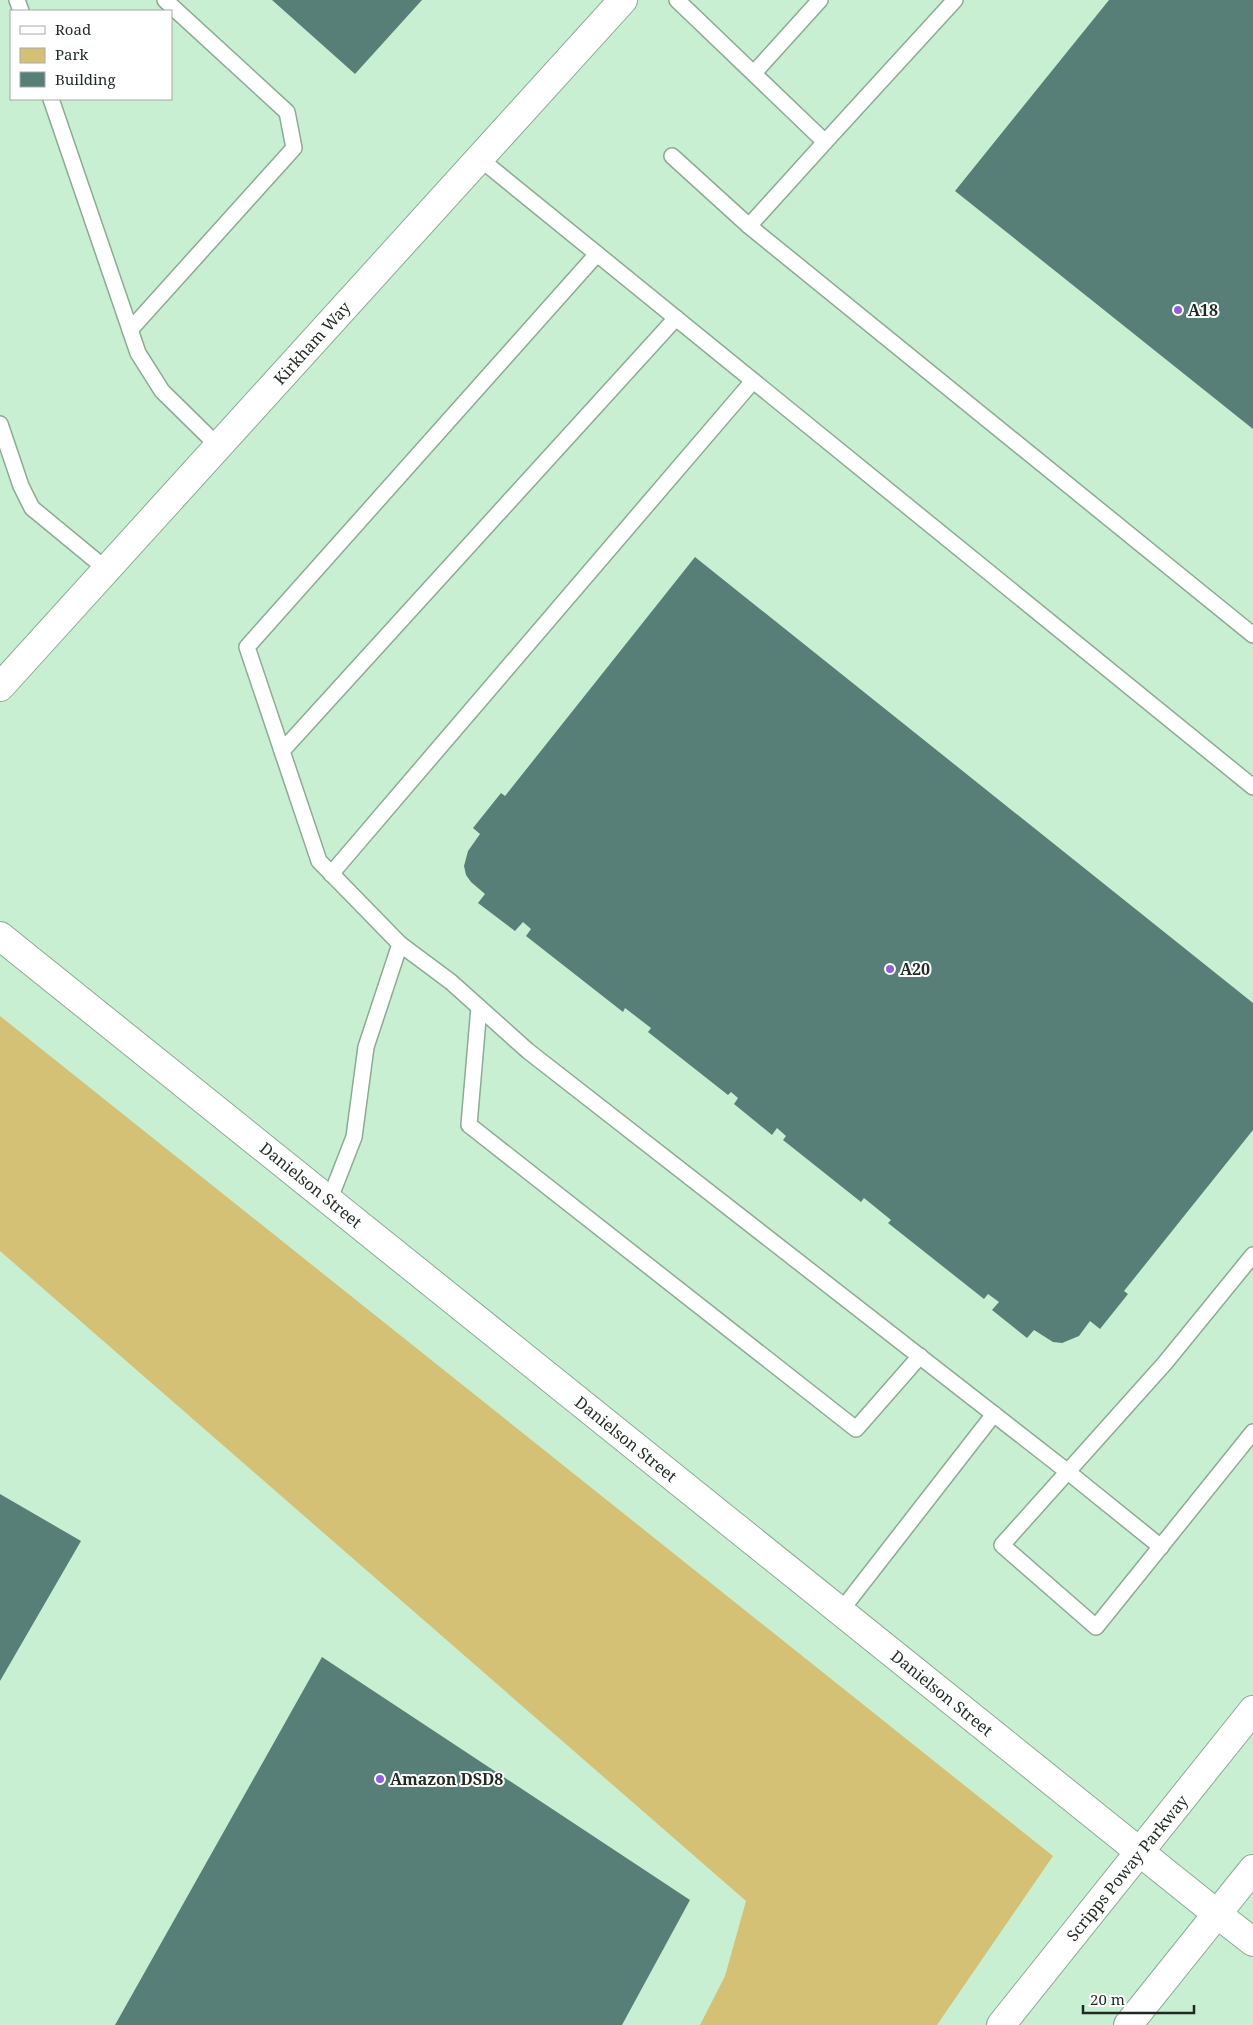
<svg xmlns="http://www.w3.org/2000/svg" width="1253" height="2025" font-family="'Noto Serif',serif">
<rect width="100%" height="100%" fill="#dafae2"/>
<path fill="#c9efd3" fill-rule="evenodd" d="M0,0H1253V2025H0ZM11,11H171V99H11Z"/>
<path fill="#d5c176" d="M0,1016L1053,1856L937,2025H700L725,1976L746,1901L0,1251Z"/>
<g fill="#577f78">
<path d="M272,0H422L355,74Z"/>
<path d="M1109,0H1253V429L955,191Z"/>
<path d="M695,557L1253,1003V1130L1124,1291L1128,1294L1100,1329L1090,1321L1079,1336L1062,1343L1053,1342L1034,1330L1027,1338L992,1310L999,1302L988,1294L984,1299L888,1223L891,1220L864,1198L861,1202L783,1140L786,1136L777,1128L772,1135L734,1104L738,1098L731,1092L728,1095L648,1032L651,1028L625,1008L623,1012L526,936L531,929L523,922L515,931L478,903L485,894L471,882L466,875L464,866L468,851L480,834L473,828L501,793L505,796Z"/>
<path d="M0,1494L81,1541L0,1681Z"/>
<path d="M322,1657L690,1900L622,2025H115Z"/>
</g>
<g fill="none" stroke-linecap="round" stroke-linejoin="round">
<defs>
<g id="service">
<path d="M17,0L21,11"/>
<path d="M677,0L825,142L955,0"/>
<path d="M754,73L820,0"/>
<path d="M51,99L138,353L162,391L218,446"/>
<path d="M672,156L749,226L825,142"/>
<path d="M479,158L1253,787"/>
<path d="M749,226L1253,635"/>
<path d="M130,330L294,148L287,112L165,0"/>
<path d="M0,424L21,486L32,508L106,569"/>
<path d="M282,751L676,318"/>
<path d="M331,874L753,381"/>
<path d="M400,944L319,861L247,647L597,254"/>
<path d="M479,1007L469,1125L856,1429L920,1356"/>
<path d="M329,1201L354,1137L366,1047L400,944L451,982L528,1051L1068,1472L1161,1547"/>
<path d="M1253,1255L1165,1363L1002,1545L1096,1627L1253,1432"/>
<path d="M840,1612L994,1414"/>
</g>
<path id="tertiary" d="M1217,1914L1253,1942"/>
<g id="secondary">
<path d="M0,687L623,0"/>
<path d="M0,936L1217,1914"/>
</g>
<g id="primary">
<path d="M1001,2025L1253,1710"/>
<path d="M1128,2025L1253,1869"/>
</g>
</defs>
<use href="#service" stroke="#8caa94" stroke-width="18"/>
<use href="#tertiary" stroke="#8caa94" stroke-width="30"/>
<use href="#secondary" stroke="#8caa94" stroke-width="30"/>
<use href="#primary" stroke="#8caa94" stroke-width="30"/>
<use href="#service" stroke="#fff" stroke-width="15"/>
<use href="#tertiary" stroke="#fff" stroke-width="28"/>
<use href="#secondary" stroke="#fff" stroke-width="28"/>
<use href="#primary" stroke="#fff" stroke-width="28"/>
</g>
<g fill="#925fd9" stroke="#fff" stroke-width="2">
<circle cx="1178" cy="310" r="5"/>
<circle cx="890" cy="969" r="5"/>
<circle cx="380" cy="1779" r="5"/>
</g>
<g text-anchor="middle" stroke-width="4" stroke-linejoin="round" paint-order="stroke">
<g font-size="16" font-weight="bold" fill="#1f2b22" stroke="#fff" text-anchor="start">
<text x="1188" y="316">A18</text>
<text x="900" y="975">A20</text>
<text x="390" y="1785">Amazon DSD8</text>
</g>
<g font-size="16" fill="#1f2b22" stroke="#fff">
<text transform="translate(312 343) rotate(-48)" y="6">Kirkham Way</text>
<text transform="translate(311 1185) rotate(39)" y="6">Danielson Street</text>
<text transform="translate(626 1439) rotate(39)" y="6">Danielson Street</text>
<text transform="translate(942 1693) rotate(39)" y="6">Danielson Street</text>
<text transform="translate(1127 1868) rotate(-51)" y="6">Scripps Poway Parkway</text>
</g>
</g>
<rect x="10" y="10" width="162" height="90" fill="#ffffff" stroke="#a5aaa7"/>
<rect x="20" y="26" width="25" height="8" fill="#ffffff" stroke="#a5aaa7"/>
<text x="55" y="35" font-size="15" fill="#1f2b22">Road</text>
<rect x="20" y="48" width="25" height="15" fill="#d5c176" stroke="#a5aaa7"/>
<text x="55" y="60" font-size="15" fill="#1f2b22">Park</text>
<rect x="20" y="72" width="25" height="15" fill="#577f78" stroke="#a5aaa7"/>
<text x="55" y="85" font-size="15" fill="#1f2b22">Building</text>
<path d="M1083 2005v8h111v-8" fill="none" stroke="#1f2b22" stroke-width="2.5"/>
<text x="1090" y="2005" font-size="15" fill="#1f2b22" stroke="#ffffff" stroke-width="4" paint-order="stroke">20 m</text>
</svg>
